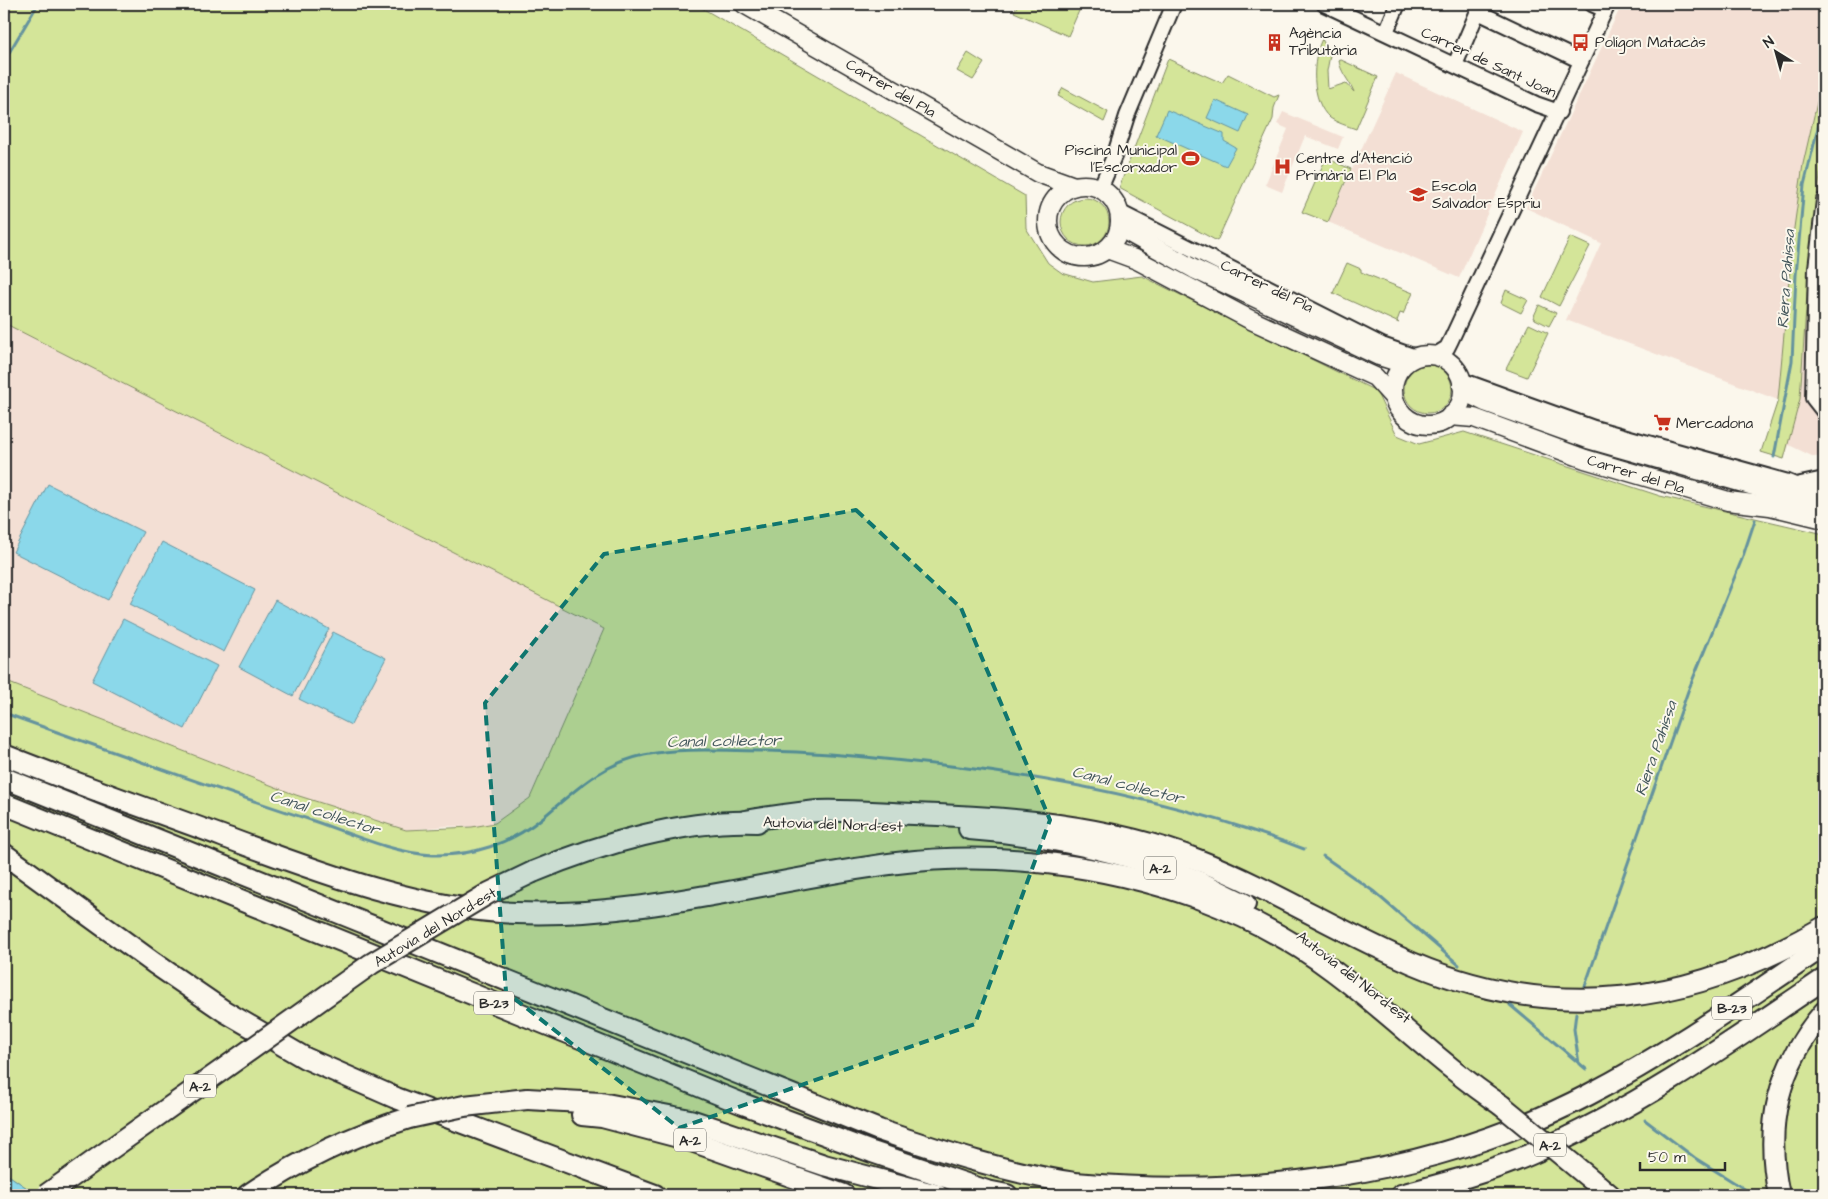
<svg xmlns="http://www.w3.org/2000/svg" width="1828" height="1199" font-family="'Architects Daughter',sans-serif">
<rect width="100%" height="100%" fill="#fbf7ec"/>
<filter id="ink" filterUnits="userSpaceOnUse"><feTurbulence type="fractalNoise" baseFrequency=".02" numOctaves="2"/><feDisplacementMap in="SourceGraphic" scale="10" xChannelSelector="R" yChannelSelector="G"/><feConvolveMatrix kernelMatrix="1 2 1 2 8 2 1 2 1" color-interpolation-filters="sRGB"/></filter>
<g filter="url(#ink)">
<g fill="#f3dfd4">
<path d="M1622,4H1824V456L1814,457L1789,445L1784,459L1761,452L1778,400L1566,320L1601,243L1526,208Z"/>
<path d="M1396,73L1523,132L1459,278L1328,222Z"/>
<path d="M1283,112L1343,137L1338,149L1305,136L1282,192L1265,185L1288,129L1277,124Z"/>
<path d="M4,323L604,629L530,798L495,823L472,827L447,826L406,830L296,795L4,681Z"/>
</g>
<g fill="#d4e599" stroke="#808862">
<path d="M4,4H695L1025,196L1026,228L1048,263L1062,273L1093,282L1142,276L1376,391L1397,435L1419,444L1464,432L1660,496L1824,534V1195H37L4,1172V681L296,795L406,830L472,827L495,823L530,798L604,629L4,323Z"/>
<path d="M1018,4H1082L1068,36L1014,12Z"/>
<path d="M1322,39L1330,55L1327,71L1328,89L1346,83L1354,92C1350,81 1339,71 1339,59L1378,77L1356,129C1348,126 1337,123 1330,118C1310,101 1312,59 1322,39Z"/>
<path d="M968,53L984,63L973,80L957,71Z"/>
<path d="M1168,59L1222,83L1228,74L1274,97L1279,95L1274,108L1273,119L1217,241L1119,188Z"/>
<path d="M1824,72V142L1808,278L1800,399L1784,459L1761,452L1778,400L1793,235L1803,164Z"/>
<path d="M1063,88L1108,112L1104,122L1058,96Z"/>
<path d="M1326,158L1351,169L1328,222L1302,212Z"/>
<circle cx="1085" cy="222" r="24"/>
<path d="M1570,237L1590,246L1559,306L1542,297Z"/>
<path d="M1347,263L1361,269V272L1413,293L1403,314L1400,313L1397,321L1399,323L1333,293Z"/>
<path d="M1506,290L1528,300L1521,313L1501,303Z"/>
<path d="M1539,305L1556,313L1549,326L1533,318Z"/>
<path d="M1529,324L1548,333L1527,377L1506,369Z"/>
<circle cx="1428" cy="389" r="24"/>
</g>
<g fill="#8bd8ea" stroke="#65939e">
<path d="M1215,100L1248,115L1240,133L1207,118Z"/>
<path d="M1167,110L1224,134V141L1236,148L1226,166L1156,135Z"/>
<path d="M48,484L143,532L108,600L13,552Z"/>
<path d="M162,542L255,590L224,652L130,604Z"/>
<path d="M275,600L329,629L293,696L239,667Z"/>
<path d="M123,619L217,666L185,729L92,681Z"/>
<path d="M333,632L386,658L351,725L299,699Z"/>
<path d="M4,1172L37,1195H4Z"/>
</g>
<g fill="none" stroke-linecap="round" stroke-linejoin="round">
<g stroke="#65939e" stroke-width="3">
<path d="M4,61L38,4"/>
<path d="M1774,457L1792,361L1796,275L1804,185L1824,103"/>
<path d="M4,713C105,749 206,786 308,819C347,832 391,853 433,855C472,856 510,844 541,819C575,791 599,765 644,755C684,747 727,751 767,751C813,752 858,756 904,761C1040,774 1176,800 1304,849"/>
<path d="M1323,856L1373,891L1459,965"/>
<path d="M1585,986L1688,691L1742,559L1755,520"/>
<path d="M1510,1005L1586,1069"/>
<path d="M1576,1013L1574,1029L1579,1064"/>
<path d="M1645,1120L1695,1158L1754,1195"/>
</g>
<defs>
<g id="minor">
<path d="M1324,4L1536,104L1559,112"/>
<path d="M1592,4L1605,10"/>
<path d="M1478,12L1581,61"/>
<path d="M1386,32L1398,4"/>
<path d="M1455,65L1481,4"/>
<path d="M1100,189L1115,154L1127,116L1174,4"/>
<path d="M1824,200L1816,268L1813,398L1824,412"/>
<path d="M1119,212L1382,345L1416,357"/>
<path d="M1434,356L1447,348L1451,340L1608,4"/>
<path d="M1461,380L1594,428L1788,482L1824,497"/>
<path d="M1796,485L1824,479"/>
</g>
<g id="major">
<path d="M744,4L1038,173L1074,186"/>
<circle cx="1084" cy="221" r="36"/>
<path d="M1120,221L1131,234L1194,269L1379,356L1404,364"/>
<path d="M1107,249L1137,260L1249,319L1375,377L1393,397"/>
<circle cx="1428" cy="390" r="35"/>
<path d="M1462,386L1473,396L1485,402L1588,439L1824,506"/>
<path d="M1450,416L1474,418L1585,459L1728,501L1770,506L1824,519"/>
</g>
<g id="highway">
<path d="M4,755C76,784 149,809 222,836C317,871 414,909 516,913C646,918 770,879 897,863C997,851 1103,864 1198,898C1246,916 1291,939 1332,970C1390,1013 1441,1065 1501,1105"/>
<path d="M4,778L879,1130C944,1152 1008,1173 1075,1183C1249,1199 1433,1176 1588,1095C1671,1052 1747,998 1824,946"/>
<path d="M4,804L743,1104L872,1152L987,1191L1007,1195"/>
<path d="M745,821C769,817 793,813 818,811C850,810 882,813 914,814C1009,817 1108,825 1198,860C1272,889 1339,932 1412,963C1556,1024 1692,1004 1824,927"/>
<path d="M969,829C1039,834 1128,852 1193,879C1211,887 1228,896 1245,904"/>
<path d="M4,854L154,963L224,1011L305,1058L396,1098L655,1195"/>
<path d="M533,872C600,844 684,819 757,822"/>
<path d="M527,1099L601,1103L690,1120L824,1165L937,1195"/>
<path d="M582,1115L602,1117L686,1139L844,1195"/>
<path d="M1598,1185L1610,1195"/>
<path d="M248,1195C298,1161 351,1136 409,1118"/>
<path d="M1401,1195C1445,1183 1490,1172 1531,1154C1636,1109 1730,1043 1824,979"/>
<path d="M1779,1195C1764,1125 1778,1066 1824,1012"/>
</g>
</defs>
<use href="#minor" stroke="#2b2b2b" stroke-width="18"/>
<use href="#major" stroke="#2b2b2b" stroke-width="21"/>
<use href="#highway" stroke="#2b2b2b" stroke-width="24"/>
<use href="#minor" stroke="#fbf7ec" stroke-width="14"/>
<use href="#major" stroke="#fbf7ec" stroke-width="18"/>
<use href="#highway" stroke="#fbf7ec" stroke-width="20"/>
<defs>
<g id="highway-bridge">
<path d="M1501,1105L1598,1185"/>
<path d="M409,1118L464,1106L527,1099"/>
<path d="M46,1195L371,964L489,893L533,872"/>
</g>
</defs>
<use href="#highway-bridge" stroke="#2b2b2b" stroke-width="24" stroke-linecap="butt"/>
<use href="#highway-bridge" stroke="#fbf7ec" stroke-width="20"/>
</g>
</g>
<path fill="#0f766e" fill-opacity="0.2" stroke="#0f766e" stroke-width="4" stroke-dasharray="10 6" stroke-linejoin="round" d="M856,510L961,608L1050,820L975,1024L679,1128L506,992L485,703L604,554Z"/>
<defs>
<symbol id="building-bare" viewBox="-9 -9 18 18"><path d="M-4-6H4V6H1V3H-1V6H-4ZM-2.5-4.3h1.7v1.8h-1.7ZM.8-4.3h1.7v1.8H.8ZM-2.5-1h1.7V.8h-1.7ZM.8-1h1.7V.8H.8Z" fill="#c8321e" stroke="#fbf7ec" stroke-width="2.5" paint-order="stroke"/></symbol>
<symbol id="bus-bare" viewBox="-9 -9 18 18"><path d="M-5-6H5V4H4V6H2V4H-2V6H-4V4H-5ZM-3.5-4V0h7V-4ZM-3.5 1.2v1.5H-2V1.2ZM2 1.2v1.5H3.5V1.2Z" fill="#c8321e" stroke="#fbf7ec" stroke-width="2.5" paint-order="stroke"/></symbol>
<symbol id="stadium-bare" viewBox="-9 -9 18 18"><path d="M0-5a6.5 5 0 1 0 0 10a6.5 5 0 1 0 0-10ZM-3.5-1.8h7v3.6h-7Z" fill="#c8321e" stroke="#fbf7ec" stroke-width="2.5" paint-order="stroke"/></symbol>
<symbol id="hospital-bare" viewBox="-9 -9 18 18"><path d="M-5-5h3v3.5h4V-5h3V5h-3V1.5h-4V5h-3Z" fill="#c8321e" stroke="#fbf7ec" stroke-width="2.5" paint-order="stroke"/></symbol>
<symbol id="school-bare" viewBox="-9 -9 18 18"><path d="M0-5L7-2L0 1L-7-2ZM-4 1L0 2.5L4 1V4Q0 6-4 4Z" fill="#c8321e" stroke="#fbf7ec" stroke-width="2.5" paint-order="stroke"/></symbol>
<symbol id="supermarket-bare" viewBox="-9 -9 18 18"><path d="M-6-5.5h2.5l.6 2H6L4.5 2H-2.5L-4.4-4H-6ZM-1.5 3.2a1.3 1.3 0 1 0 .1 0ZM3 3.2a1.3 1.3 0 1 0 .1 0Z" fill="#c8321e" stroke="#fbf7ec" stroke-width="2.5" paint-order="stroke"/></symbol>
</defs>
<g fill-rule="evenodd">
<use href="#building-bare" x="1262" y="30" width="25" height="25"/>
<use href="#bus-bare" x="1568" y="30" width="25" height="25"/>
<use href="#stadium-bare" x="1178" y="146" width="25" height="25"/>
<use href="#hospital-bare" x="1270" y="154" width="25" height="25"/>
<use href="#school-bare" x="1406" y="182" width="25" height="25"/>
<use href="#supermarket-bare" x="1650" y="410" width="25" height="25"/>
</g>
<g text-anchor="middle" stroke-width="4" stroke-linejoin="round" paint-order="stroke">
<g fill="#fbf7ec" stroke="#696865" stroke-width="1">
<rect x="1144" y="856.5" width="32" height="23" rx="4"/>
<rect x="474" y="991.5" width="40" height="23" rx="4"/>
<rect x="1712" y="996.5" width="40" height="23" rx="4"/>
<rect x="184" y="1074.5" width="32" height="23" rx="4"/>
<rect x="674" y="1128.5" width="32" height="23" rx="4"/>
<rect x="1534" y="1133.5" width="32" height="23" rx="4"/>
</g>
<g font-size="14" font-weight="bold" fill="#2b2b2b">
<text x="1160" y="873">A-2</text>
<text x="494" y="1008">B-23</text>
<text x="1732" y="1013">B-23</text>
<text x="200" y="1091">A-2</text>
<text x="690" y="1145">A-2</text>
<text x="1550" y="1150">A-2</text>
</g>
<g font-size="15" fill="#2b2b2b" stroke="#fbf7ec" text-anchor="start">
<text x="1289" y="38">Agència<tspan x="1289" dy="17">Tributària</tspan></text>
<text x="1595" y="47">Polígon Matacàs</text>
<text x="1177" y="155" text-anchor="end">Piscina Municipal<tspan x="1177" dy="17">l'Escorxador</tspan></text>
<text x="1296" y="163">Centre d'Atenció<tspan x="1296" dy="17">Primària El Pla</tspan></text>
<text x="1432" y="191">Escola<tspan x="1432" dy="17">Salvador Espriu</tspan></text>
<text x="1676" y="428">Mercadona</text>
</g>
<g font-size="15" fill="#2b2b2b" stroke="#fbf7ec">
<text transform="translate(1489 62) rotate(25)" y="5">Carrer de Sant Joan</text>
<text transform="translate(891 88) rotate(30)" y="5">Carrer del Pla</text>
<text transform="translate(1267 286) rotate(26)" y="5">Carrer del Pla</text>
<text transform="translate(1636 474) rotate(17)" y="5">Carrer del Pla</text>
<text transform="translate(833 824) rotate(2)" y="5">Autovia del Nord-est</text>
<text transform="translate(435 927) rotate(-31)" y="5">Autovia del Nord-est</text>
<text transform="translate(1354 977) rotate(38)" y="5">Autovia del Nord-est</text>
</g>
<g font-size="16" font-style="italic" fill="#43565b" stroke="#fbf7ec">
<text transform="translate(1785 279) rotate(-86)" y="6">Riera Pahissa</text>
<text transform="translate(724 740) rotate(-1)" y="6">Canal col·lector</text>
<text transform="translate(1655 748) rotate(-71)" y="6">Riera Pahissa</text>
<text transform="translate(1128 784) rotate(14)" y="6">Canal col·lector</text>
<text transform="translate(325 812) rotate(18)" y="6">Canal col·lector</text>
</g>
</g>
<rect width="1828" height="1199" fill="none" stroke="#fbf7ec" stroke-width="20"/>
<rect x="10" y="10" width="1808" height="1179" fill="none" stroke="#2b2b2b" stroke-width="2" filter="url(#ink)"/>
<g transform="translate(1776 52) rotate(323)" stroke="#fbf7ec" stroke-width="4" paint-order="stroke">
<path d="M0-4L9 19L0 12L-9 19Z" fill="#2b2b2b"/>
<text y="-8" font-size="14" font-weight="bold" text-anchor="middle" fill="#2b2b2b">N</text>
</g>
<path d="M1640 1162v8h85v-8" fill="none" stroke="#2b2b2b" stroke-width="2.5"/>
<text x="1648" y="1162" font-size="15" fill="#2b2b2b" stroke="#fbf7ec" stroke-width="4" paint-order="stroke">50 m</text>
</svg>
